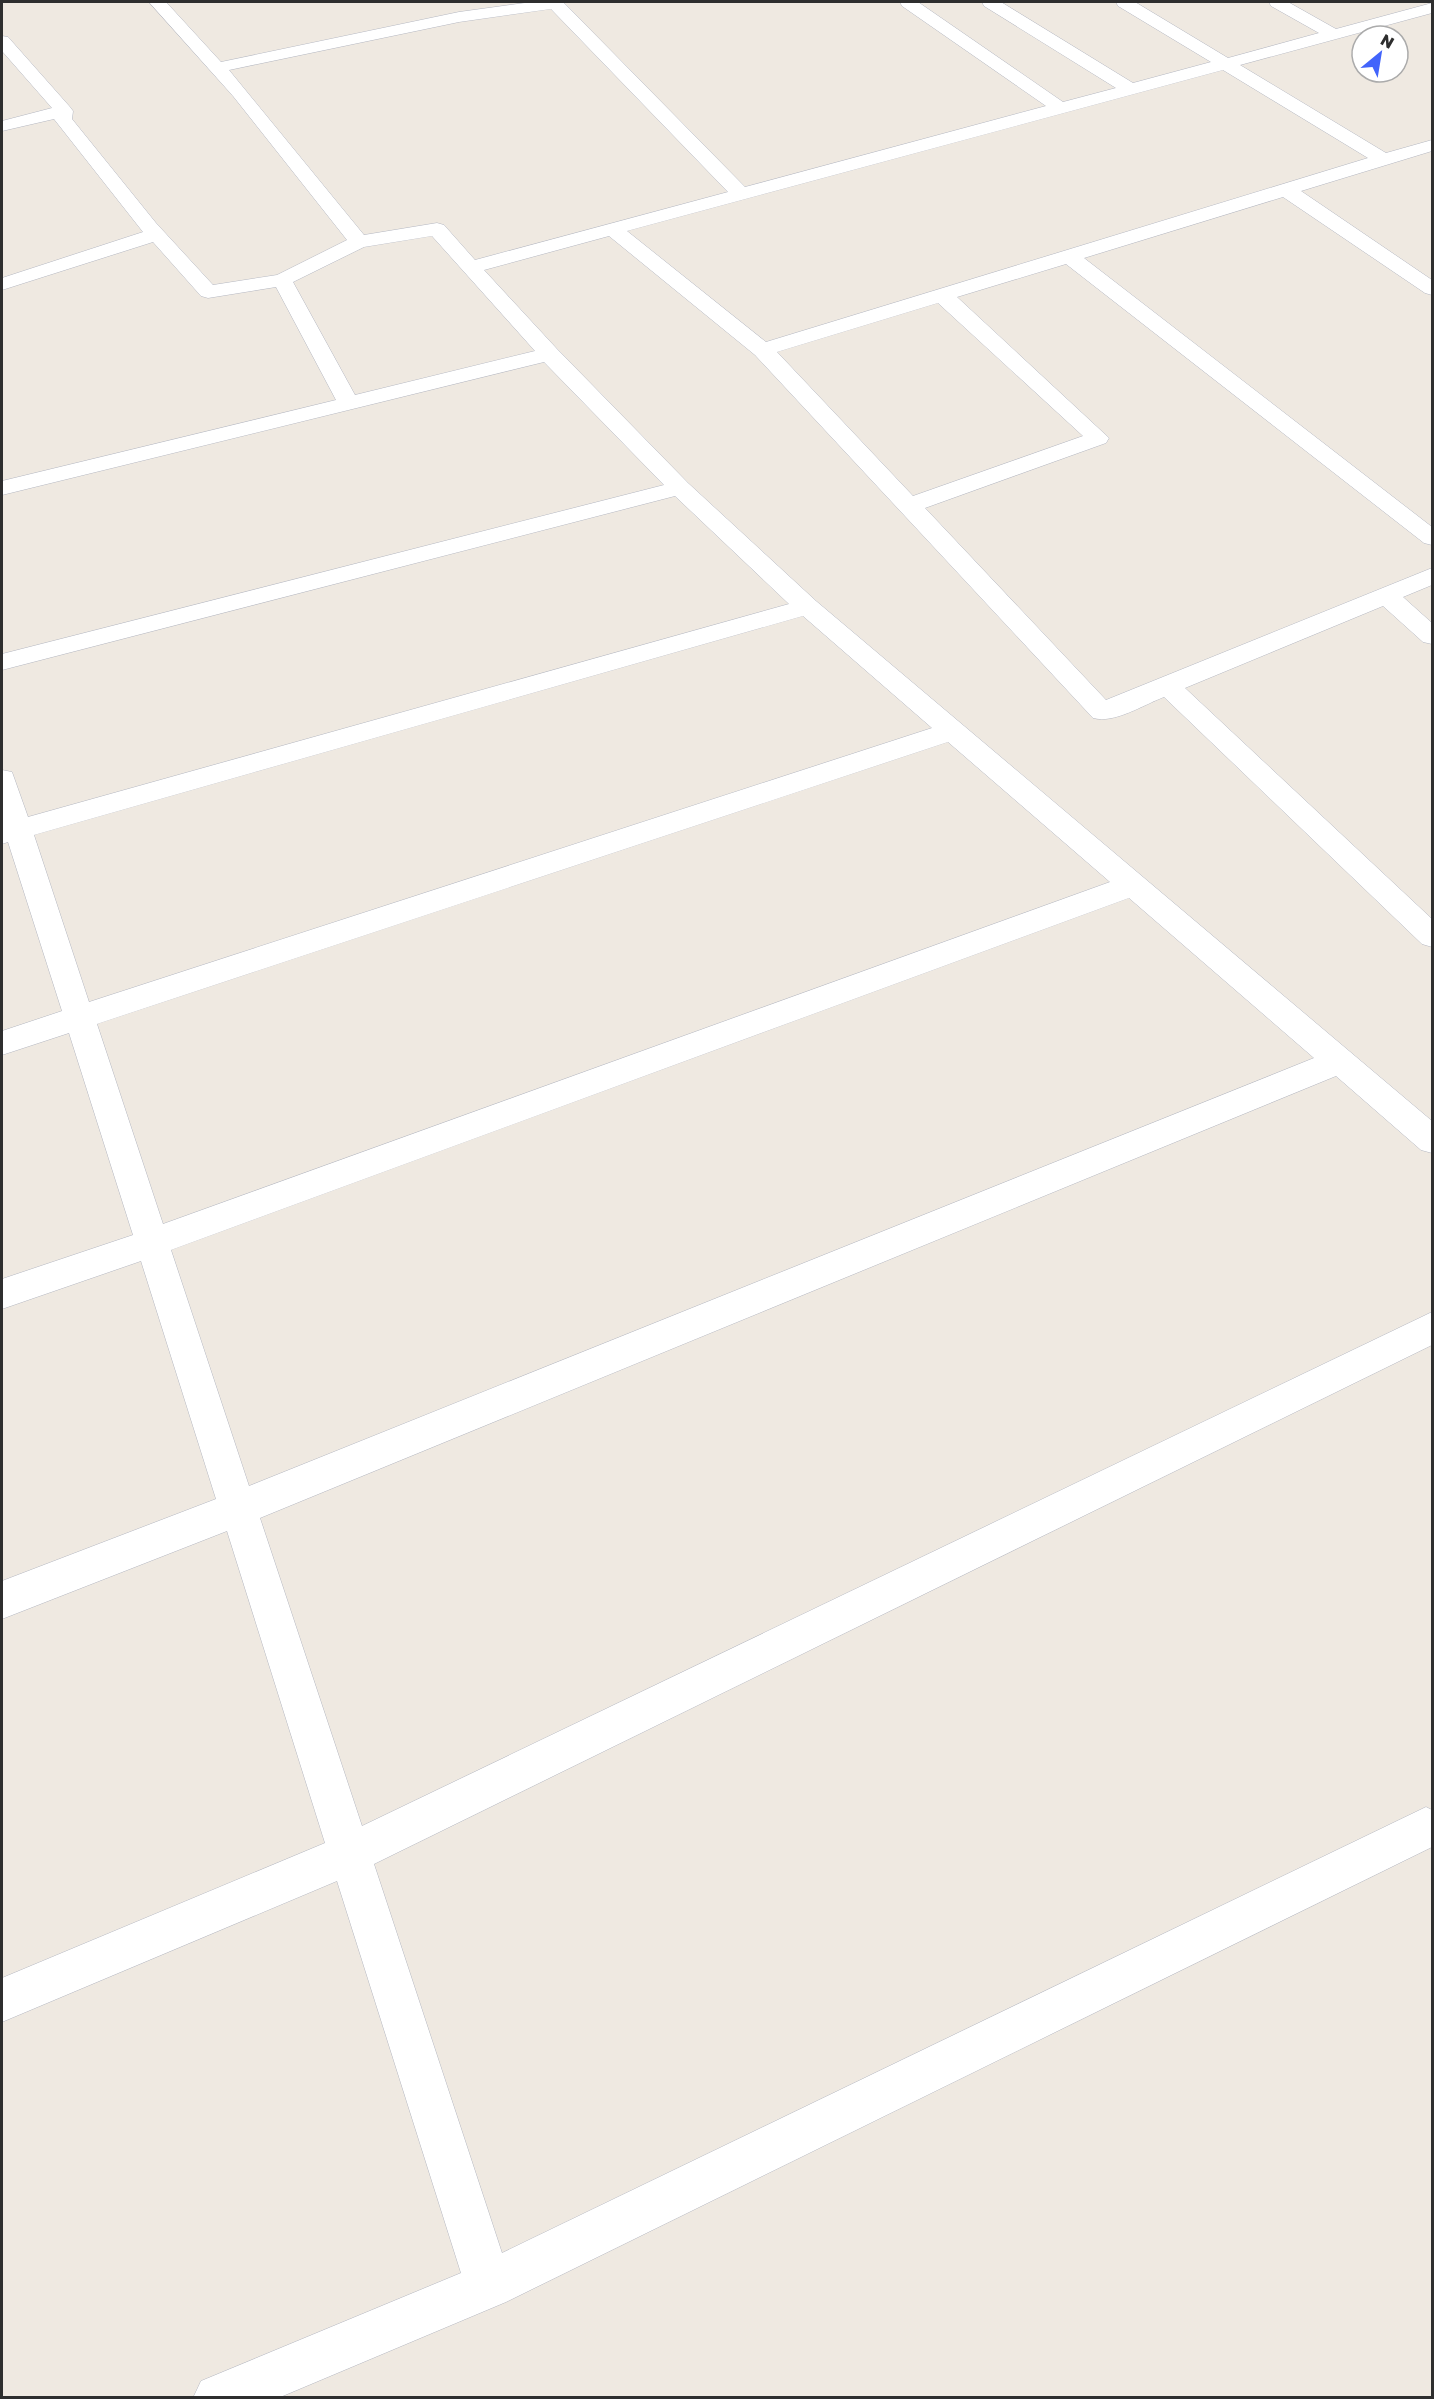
<svg xmlns="http://www.w3.org/2000/svg" width="1434" height="2399" font-family="'Golos Text',sans-serif">
<rect width="100%" height="100%" fill="#efe9e1"/>
<g fill="none" stroke-linecap="round" stroke-linejoin="round">
<defs>
<path id="street" d="M149,2H166L221,62L459,12L532,2H563L745,187L1046,106L902,6L900,2H918L1063,102L1116,88L984,6L982,2H1001L1133,83L1211,62L1118,6L1116,2H1135L1228,58L1319,33L1271,6L1269,2H1288L1336,29L1432,3V13L1240,65L1386,153L1432,140V151L1301,191L1432,280V295L1425,293L1283,197L1084,258L1432,527V545L1424,543L1066,264L957,297L1109,438L1106,443L925,508L1106,700L1432,568V585L1403,597L1432,623V644L1423,642L1383,606L1185,688L1432,919V947L1422,944L1164,697C1143,705 1114,724 1093,718L755,355L609,236L484,270L557,349L688,483L816,601L1432,1121V1153L1421,1150L1336,1076L260,1518L362,1826L1432,1312V1345L374,1864L502,2253L1426,1807L1432,1810V1847L506,2302L278,2398H193L201,2381L461,2273L337,1881L2,2022V1978L325,1843L227,1531L2,1619V1581L216,1499L141,1261L2,1309V1279L133,1235L69,1033L2,1055V1031L62,1011L8,842L2,844V770L12,772L28,817L789,604L675,496L2,670V654L664,485L544,362L2,495V481L336,400L276,287L208,298L201,296L153,242L2,290V278L143,232L54,119L2,131V121L52,108L2,51V36L8,37L70,107L73,111L72,119L156,223L213,285L277,275L347,240L233,96ZM551,9L728,192L475,260L444,225L437,223L364,235L229,70L459,22ZM1223,70L1368,158L766,342L627,231ZM432,236L535,351L355,395L293,282L364,247ZM938,303L1083,436L913,496L777,352ZM803,616L932,728L89,1002L34,835ZM948,742L1110,882L163,1224L97,1024ZM1129,898L1314,1058L249,1486L171,1250Z"/>
</defs>
<use href="#street" stroke="#b4b7c1" stroke-width="1"/>
<use href="#street" fill="#fff" fill-rule="evenodd"/>
</g>
<rect width="1434" height="2399" fill="none" stroke="#2e2e2e" stroke-width="6"/>
<g transform="translate(1380 54) rotate(30)"><circle r="28" fill="#ffffff" stroke="#ababab" stroke-width="1.5"/>
<path d="M0-4.5L10 22L0 15L-10 22Z" fill="#4264fb"/>
<text y="-9" font-size="16" font-weight="bold" text-anchor="middle" fill="#2e2e2e">N</text>
</g>
</svg>
